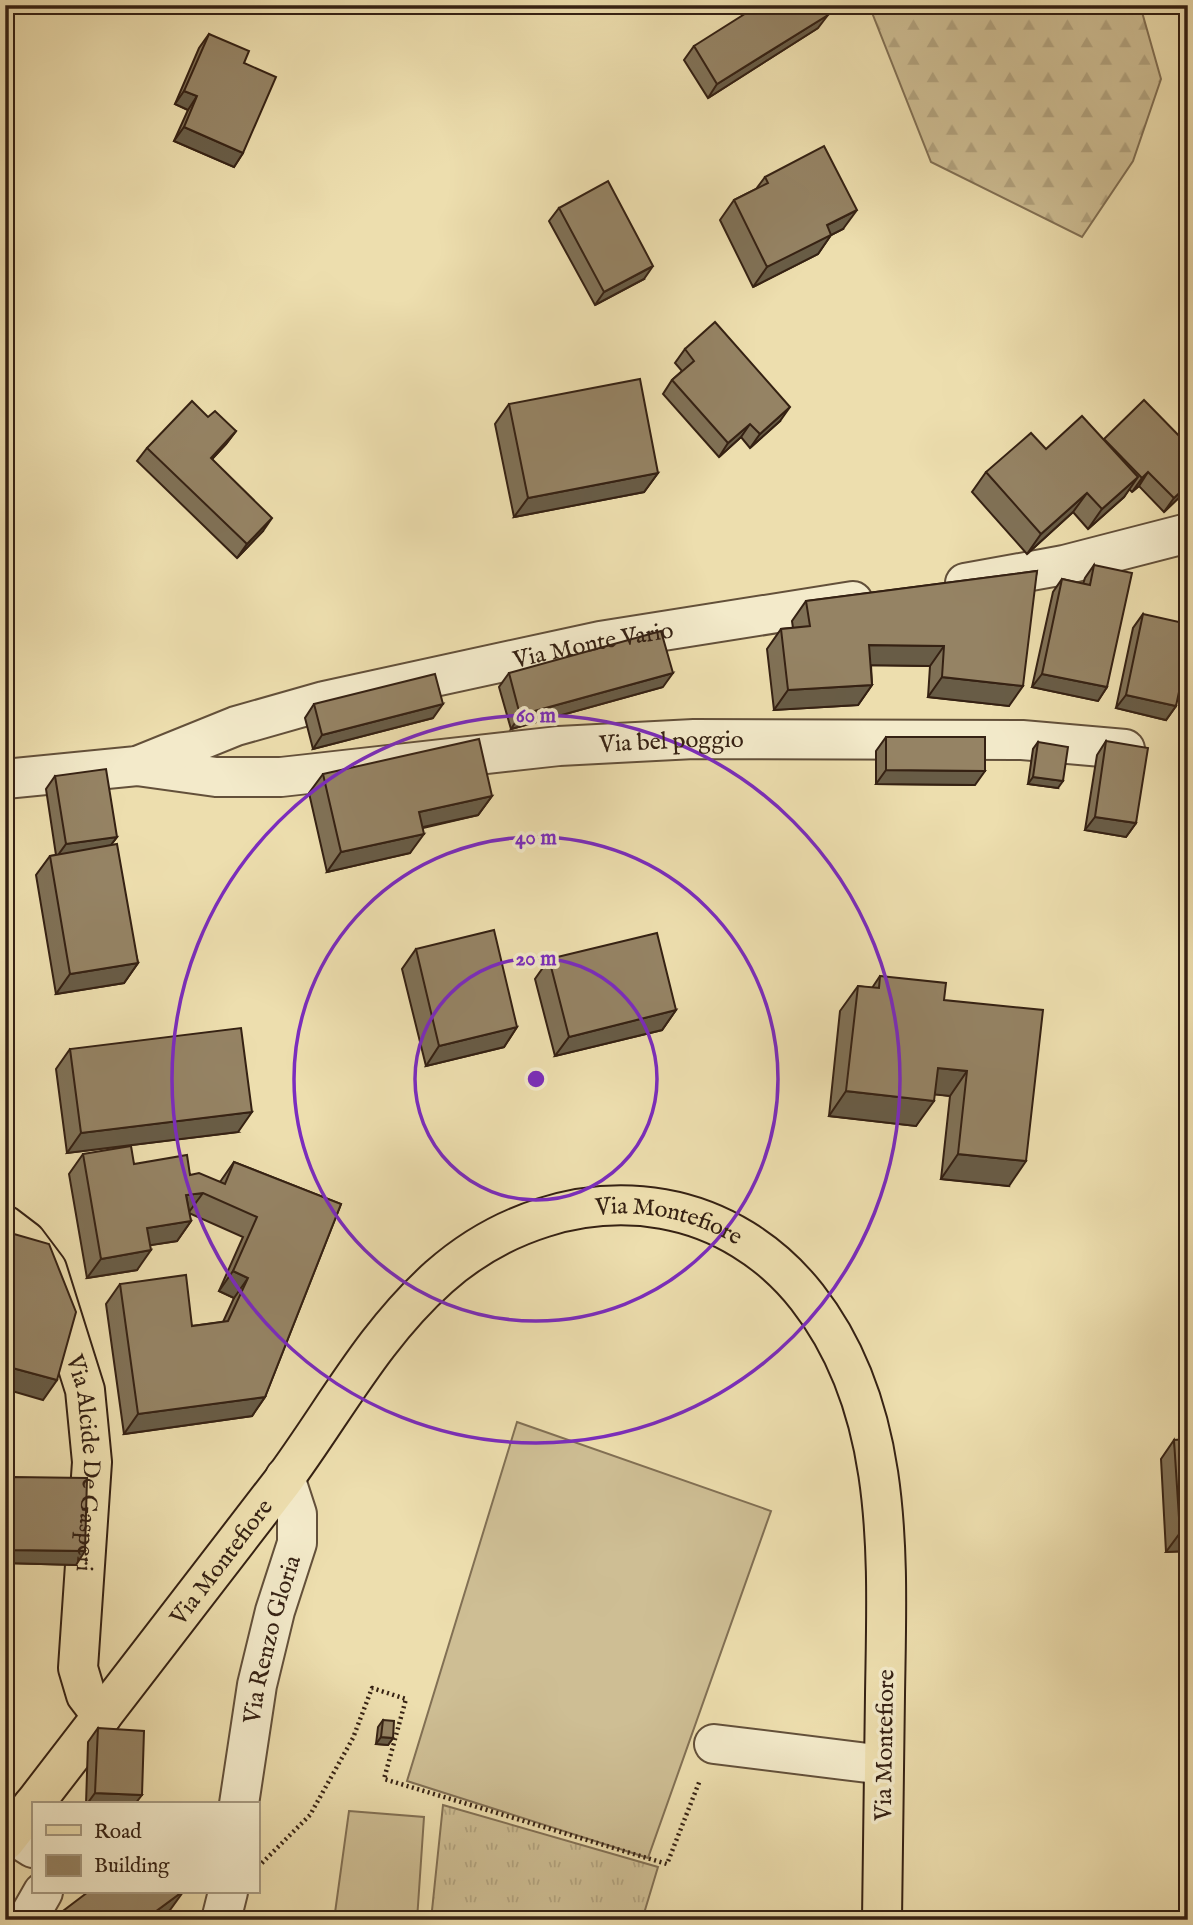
<svg xmlns="http://www.w3.org/2000/svg" width="1193" height="1925" font-family="'IM FELL English',serif">
<defs>
<pattern id="grass-tufts" width="24" height="20" patternUnits="userSpaceOnUse" patternTransform="scale(1.75)"><rect width="24" height="20" fill="#cebe94"/><path d="M3 7l-1-3M5 7V3M7 7l1-3M15 17l-1-3M17 17v-4M19 17l1-3" fill="none" stroke="#b2a37f"/></pattern>
<pattern id="forest-firs" width="22" height="20" patternUnits="userSpaceOnUse" patternTransform="scale(1.75)"><rect width="22" height="20" fill="#cebe94"/><path d="M5 1l3.5 6h-7zM16 11l3.5 6h-7z" fill="#b2a37f"/></pattern>
</defs>
<rect width="100%" height="100%" fill="#eddeae"/>
<filter id="stains"><feTurbulence type="fractalNoise" baseFrequency=".00286" numOctaves="4"/><feColorMatrix values="0 0 0 0 .2 0 0 0 0 .09 0 0 0 0 .02 0 0 0 .5 -.17"/></filter>
<radialGradient id="worn" r=".72"><stop offset=".6" stop-color="#630" stop-opacity="0"/><stop offset="1" stop-color="#630" stop-opacity=".3"/></radialGradient>
<path fill="url(#grass-tufts)" stroke="#827054" stroke-width="2" d="M443,1805L658,1867L642,1920H431Z"/>
<path fill="url(#forest-firs)" stroke="#827054" stroke-width="2" d="M869,5H1140L1161,79L1133,161L1082,237L931,162Z"/>
<g fill="#cebe94" stroke="#827054" stroke-width="2">
<path d="M517,1422L771,1511L648,1858L407,1781Z"/>
<path d="M349,1811L424,1817L417,1920H334Z"/>
</g>
<g fill="none" stroke-linecap="round" stroke-linejoin="round">
<defs>
<g id="minor">
<path d="M965,583L1064,565L1188,533"/>
<path id="s1" d="M137,766L216,777H281L559,746L694,739L1022,740L1125,749"/>
<path id="s2" d="M5,779L137,766L236,726L324,701L600,641L853,601"/>
<path d="M714,1744L884,1765"/>
<path id="s3" d="M239,1804L257,1685L275,1611L297,1543V1514L285,1477"/>
<path d="M11,1834L33,1848"/>
<path d="M27,1920L43,1892"/>
<path d="M221,1920L228,1892"/>
</g>
<g id="major">
<path id="s4" d="M5,1225L26,1241L47,1269L85,1390L92,1462L78,1668L86,1695L102,1716"/>
<path id="s5" d="M34,1804C117,1697 200,1590 282,1482C334,1412 372,1337 439,1277C500,1223 582,1195 663,1209C720,1219 771,1251 807,1297C896,1410 887,1559 885,1695C884,1770 883,1845 882,1920"/>
<path d="M5,1841L33,1805"/>
</g>
</defs>
<use href="#minor" stroke="#63503a" stroke-width="42"/>
<use href="#major" stroke="#352113" stroke-width="42"/>
<path stroke="#352113" stroke-width="4.5" stroke-dasharray="2 3.5" stroke-linecap="butt" d="M258,1867L310,1815L353,1738L372,1688L406,1699L384,1779L667,1864L700,1780"/>
<use href="#minor" stroke="#f3eaca" stroke-width="38"/>
<use href="#major" stroke="#eddeae" stroke-width="38"/>
</g>
<g fill="#807156" stroke="#352113" stroke-width="2">
<path d="M818,28L708,98L684,60L694,46Z"/>
<path d="M209,34L244,63L243,153L234,167L174,141L188,110L175,104L199,48Z"/>
<path d="M765,177L843,229L831,235L818,254L753,287L720,220L734,200L756,189Z"/>
<path d="M559,208L644,279L595,305L549,221Z"/>
<path d="M685,349L780,421L750,448L741,437L719,457L663,394L672,380L682,371L675,363Z"/>
<path d="M509,404L658,473L644,492L514,517L495,424Z"/>
<path d="M208,417L236,431L226,444L212,459L263,531L237,558L137,461L147,448Z"/>
<path d="M1104,439L1188,489L1164,512L1139,486L1132,492L1129,489L1124,497L1088,529L1073,512L1027,554L972,492L986,472L1046,449Z"/>
<path d="M1094,565L1107,687L1098,701L1032,687L1053,592L1062,579L1083,584L1085,578Z"/>
<path d="M1037,571L1009,706L928,697L930,666L871,665L872,685L858,705L774,710L767,649L781,629L793,628L792,621L806,601Z"/>
<path d="M1143,614L1176,706L1166,720L1116,708L1133,628Z"/>
<path d="M509,673L663,687L511,729L499,687Z"/>
<path d="M314,704L433,718L313,749L305,718Z"/>
<path d="M886,737L975,785L876,784V751Z"/>
<path d="M1106,741L1136,823L1126,837L1085,830L1097,755Z"/>
<path d="M1038,742L1058,788L1028,784L1033,749Z"/>
<path d="M323,774L492,796L478,815L423,828L410,853L327,872L309,793Z"/>
<path d="M55,776L117,837L111,845L138,963L124,983L56,994L36,875L50,856L56,855L46,789Z"/>
<path d="M416,949L517,1027L504,1047L426,1066L402,969Z"/>
<path d="M549,959L676,1010L662,1030L555,1056L535,979Z"/>
<path d="M880,976L944,1000L1009,1186L941,1179L950,1096L935,1094L916,1126L829,1116L840,1011L858,986L872,988Z"/>
<path d="M70,1049L238,1132L67,1153L56,1069Z"/>
<path d="M83,1154L220,1182L234,1162L341,1204L265,1397L252,1416L124,1434L106,1304L120,1284L192,1326L223,1322L234,1298L219,1291L243,1237L189,1213L191,1221L177,1241L150,1245L137,1270L87,1278L69,1174Z"/>
<path d="M1174,1440L1188,1551L1166,1552L1161,1459Z"/>
<path d="M13,1477L76,1565L5,1563V1488Z"/>
<path d="M383,1720L393,1738L388,1745L376,1744L378,1727Z"/>
<path d="M98,1728L135,1804H86L88,1742Z"/>
</g>
<g fill="#685c46" stroke="#352113" stroke-width="2">
<path d="M828,15L818,28L708,98L717,84Z"/>
<path d="M184,91L197,96L188,110L175,104Z"/>
<path d="M184,127L243,153L234,167L174,141Z"/>
<path d="M857,210L843,229L831,235L818,254L753,287L767,267L827,225Z"/>
<path d="M653,266L644,279L595,305L604,292Z"/>
<path d="M790,407L780,421L750,448L760,434Z"/>
<path d="M750,424L741,437L719,457L728,443Z"/>
<path d="M236,431L226,444L201,471L211,458Z"/>
<path d="M1148,472L1139,486L1132,492L1142,478Z"/>
<path d="M658,473L644,492L514,517L528,498Z"/>
<path d="M1138,477L1124,497L1088,529L1102,509Z"/>
<path d="M1188,485V489L1164,512L1174,498Z"/>
<path d="M1087,493L1073,512L1027,554L1041,534Z"/>
<path d="M272,518L263,531L237,558L247,544Z"/>
<path d="M869,645L944,646L930,666L855,665Z"/>
<path d="M673,673L663,687L511,729L520,715Z"/>
<path d="M1042,674L1107,687L1098,701L1032,687Z"/>
<path d="M942,677L1023,686L1009,706L928,697Z"/>
<path d="M872,685L858,705L774,710L788,690Z"/>
<path d="M1126,695L1176,706L1166,720L1116,708Z"/>
<path d="M443,704L433,718L313,749L322,735Z"/>
<path d="M886,770L985,771L975,785L876,784Z"/>
<path d="M1033,777L1063,781L1058,788L1028,784Z"/>
<path d="M492,796L478,815L405,831L419,812Z"/>
<path d="M1095,817L1136,823L1126,837L1085,830Z"/>
<path d="M424,834L410,853L327,872L341,852Z"/>
<path d="M117,837L107,850L56,858L66,844Z"/>
<path d="M138,963L124,983L56,994L70,974Z"/>
<path d="M676,1010L662,1030L555,1056L569,1037Z"/>
<path d="M517,1027L504,1047L426,1066L439,1046Z"/>
<path d="M938,1068L967,1071L950,1096L920,1093Z"/>
<path d="M846,1091L934,1101L916,1126L829,1116Z"/>
<path d="M252,1112L238,1132L67,1153L81,1133Z"/>
<path d="M958,1154L1026,1161L1009,1186L941,1179Z"/>
<path d="M203,1193L189,1212L186,1195Z"/>
<path d="M191,1221L177,1241L133,1248L147,1228Z"/>
<path d="M151,1250L137,1270L87,1278L101,1259Z"/>
<path d="M233,1271L248,1278L234,1298L219,1291Z"/>
<path d="M5,1366L57,1380L43,1400L5,1389Z"/>
<path d="M265,1397L252,1416L124,1434L138,1414Z"/>
<path d="M1188,1532V1551L1166,1552L1180,1533Z"/>
<path d="M12,1550L85,1551L76,1565L5,1563V1559Z"/>
<path d="M381,1737L393,1738L388,1745L376,1744Z"/>
<path d="M95,1793L142,1795L135,1804H87Z"/>
<path d="M182,1892H183L170,1910L157,1920H144Z"/>
</g>
<g fill="#958364" stroke="#352113" stroke-width="2">
<path d="M759,5H822L828,15L717,84L694,46Z"/>
<path d="M209,34L249,51L244,63L276,77L243,153L184,127L197,96L184,91Z"/>
<path d="M824,146L857,210L827,225L831,235L767,267L734,200L768,183L765,177Z"/>
<path d="M608,181L653,266L604,292L559,208Z"/>
<path d="M715,322L790,407L760,434L750,424L728,443L672,380L694,361L685,349Z"/>
<path d="M640,379L658,473L528,498L509,404Z"/>
<path d="M1144,400L1188,445V485L1174,498L1148,472L1142,478L1104,439Z"/>
<path d="M192,401L208,417L215,411L236,431L211,458L272,518L247,544L147,448Z"/>
<path d="M1082,416L1138,477L1102,509L1087,493L1041,534L986,472L1031,433L1046,449Z"/>
<path d="M1094,565L1132,573L1107,687L1042,674L1062,579L1090,585Z"/>
<path d="M1037,571L1023,686L942,677L944,646L869,645L872,685L788,690L781,629L810,626L806,601Z"/>
<path d="M1143,614L1188,624V650L1176,706L1126,695Z"/>
<path d="M661,631L673,673L520,715L509,673Z"/>
<path d="M435,674L443,704L322,735L314,704Z"/>
<path d="M886,737H985V771L886,770Z"/>
<path d="M479,739L492,796L419,812L424,834L341,852L323,774Z"/>
<path d="M1106,741L1148,748L1136,823L1095,817Z"/>
<path d="M1038,742L1068,747L1063,781L1033,777Z"/>
<path d="M106,769L117,837L66,844L55,776Z"/>
<path d="M117,844L138,963L70,974L50,856Z"/>
<path d="M494,930L517,1027L439,1046L416,949Z"/>
<path d="M657,933L676,1010L569,1037L549,959Z"/>
<path d="M880,976L946,983L944,1000L1043,1010L1026,1161L958,1154L967,1071L938,1068L934,1101L846,1091L858,986L879,988Z"/>
<path d="M241,1028L252,1112L81,1133L70,1049Z"/>
<path d="M131,1146L134,1164L187,1155L190,1175L199,1173L225,1184L234,1162L341,1204L265,1397L138,1414L120,1284L186,1275L192,1326L228,1321L248,1278L233,1271L257,1217L203,1193L186,1195L191,1221L147,1228L151,1250L101,1259L83,1154Z"/>
<path d="M7,1232L49,1244L76,1312L57,1380L5,1366V1240Z"/>
<path d="M1188,1439V1532L1180,1533L1174,1440Z"/>
<path d="M13,1477L87,1478L85,1551L12,1550Z"/>
<path d="M383,1720L394,1721L393,1738L381,1737Z"/>
<path d="M98,1728L144,1731L142,1795L95,1793Z"/>
<path d="M88,1892H182L144,1920H51Z"/>
</g>
<g fill="none" stroke="#7b2cbf" stroke-width="3.5">
<circle cx="536" cy="1079" r="121"/>
<circle cx="536" cy="1079" r="242"/>
<circle cx="536" cy="1079" r="364"/>
</g>
<g text-anchor="middle" stroke-width="7" stroke-linejoin="round" paint-order="stroke">
<g font-size="24" fill="#352113" stroke="#f3eaca">
<text dy="8" stroke="none"><textPath href="#s2" startOffset="606">Via Monte Vario</textPath></text>
<text dy="8" stroke="none"><textPath href="#s1" startOffset="537">Via bel poggio</textPath></text>
<text dy="8" stroke="none"><textPath href="#s5" startOffset="915">Via Montefiore</textPath></text>
<text dy="8" stroke="none"><textPath href="#s4" startOffset="261">Via Alcide De Gasperi</textPath></text>
<text dy="8" stroke="none"><textPath href="#s5" startOffset="306">Via Montefiore</textPath></text>
<text dy="8" stroke="none"><textPath href="#s3" startOffset="168">Via Renzo Gloria</textPath></text>
<text transform="translate(884 1745) rotate(-89)" y="8">Via Montefiore</text>
</g>
</g>
<circle cx="536" cy="1079" r="10" fill="#7b2cbf" stroke="#f3eaca" stroke-width="3.5"/>
<g font-size="21" text-anchor="middle" font-weight="bold" fill="#7b2cbf" stroke="#f3eaca" stroke-width="7" stroke-linejoin="round" paint-order="stroke">
<text x="536" y="722">60 m</text>
<text x="536" y="844">40 m</text>
<text x="536" y="965">20 m</text>
</g>
<rect width="1193" height="1925" fill="none" stroke="#eddeae" stroke-width="28"/>
<rect x="7" y="7" width="1179" height="1911" fill="none" stroke="#352113" stroke-width="3.5"/>
<rect x="14" y="14" width="1165" height="1897" fill="none" stroke="#352113" stroke-width="2"/>
<rect x="32" y="1802" width="228" height="91" fill="#f3eaca" stroke="#a79a81" stroke-width="2"/>
<rect x="46" y="1825" width="35" height="10" fill="#eddeae" stroke="#a79a81" stroke-width="2"/>
<text x="94" y="1838" font-size="21" fill="#352113">Road</text>
<rect x="46" y="1855" width="35" height="21" fill="#958364" stroke="#a79a81" stroke-width="2"/>
<text x="94" y="1872" font-size="21" fill="#352113">Building</text>
<rect width="100%" height="100%" filter="url(#stains)"/>
<rect width="100%" height="100%" fill="url(#worn)"/>
</svg>
